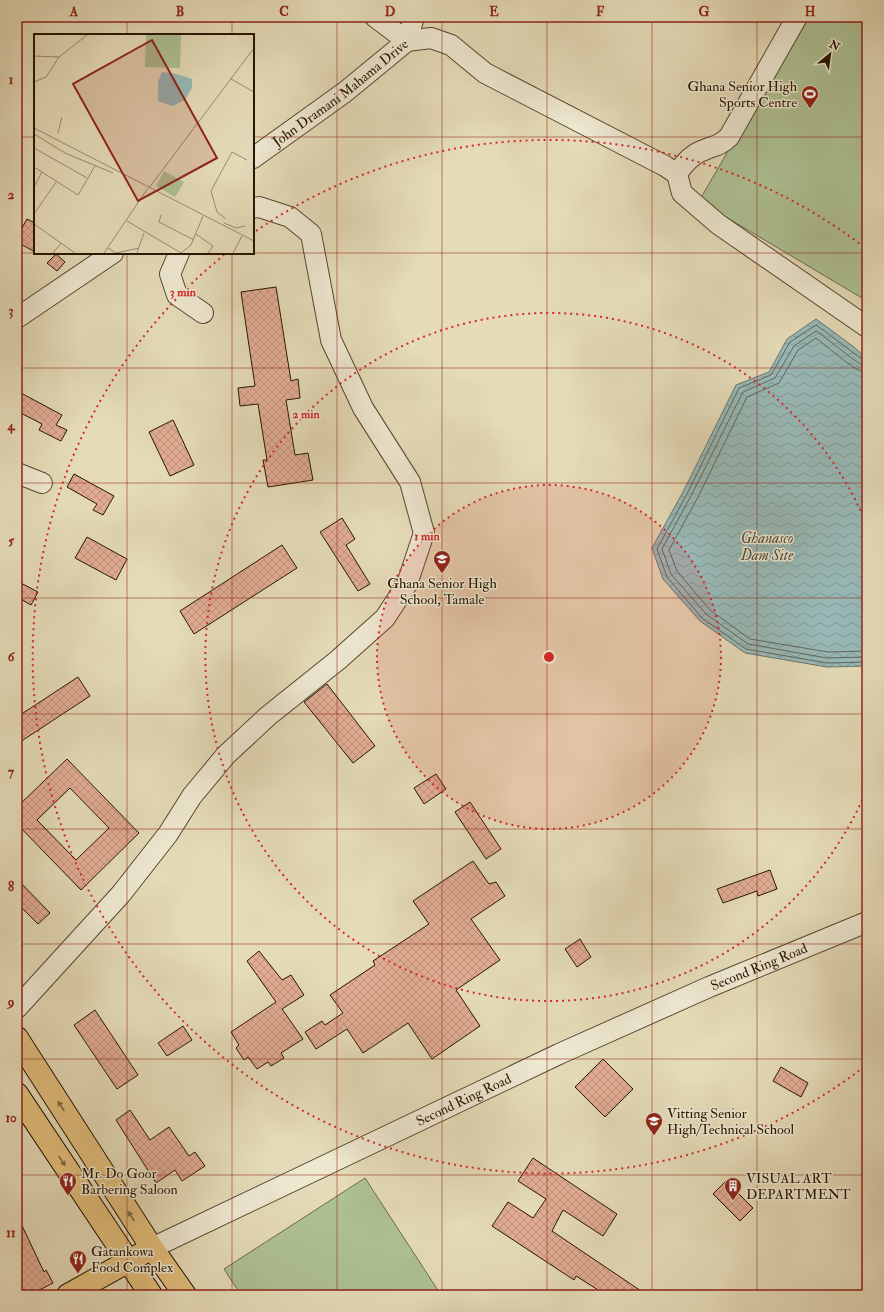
<svg xmlns="http://www.w3.org/2000/svg" width="884" height="1312" font-family="'IM FELL Double Pica',serif">
<defs>
<pattern id="water-waves" width="16" height="10" patternUnits="userSpaceOnUse"><rect width="16" height="10" fill="#98b9b7"/><path d="M0 5q4-4 8 0t8 0" fill="none" stroke="#839e9c"/></pattern>
<pattern id="building-cross-hatch" width="8" height="8" patternUnits="userSpaceOnUse"><rect width="8" height="8" fill="#e1ac93"/><path d="M0 0l8 8M0 8l8-8" fill="none" stroke="#c1937d"/></pattern>
</defs>
<rect width="100%" height="100%" fill="#e5dbb8"/>
<filter id="stains"><feTurbulence type="fractalNoise" baseFrequency=".005" numOctaves="4"/><feColorMatrix values="0 0 0 0 .2 0 0 0 0 .09 0 0 0 0 .02 0 0 0 .5 -.17"/></filter>
<radialGradient id="worn" r=".72"><stop offset=".6" stop-color="#630" stop-opacity="0"/><stop offset="1" stop-color="#630" stop-opacity=".3"/></radialGradient>
<g fill="#aec194" stroke="#6a6b4a">
<path d="M806,17H867V301L699,201Z"/>
<path d="M365,1178L441,1295H241L224,1269Z"/>
</g>
<path fill="url(#water-waves)" stroke="#6a776e" d="M816,319L854,347L867,359V666L827,667L745,653L700,621L663,579L652,548L684,490L736,385L769,372L787,339Z"/>
<g fill="none" stroke-linecap="round" stroke-linejoin="round">
<g stroke="#5f675c" stroke-width="1">
<path d="M867,362C863,361 824,330 816,325L790,342L771,375L739,388L688,492L657,549L667,577L702,618L746,649L827,663L867,662"/>
<path d="M867,367C860,367 826,337 816,331L794,346L775,378L743,392L692,494L662,549L671,574L706,614L748,644L827,658L867,657"/>
<path d="M867,373C856,373 827,346 816,338L798,350L779,383L747,397L698,497L669,550L677,571L710,610L750,639L828,652L867,651"/>
</g>
</g>
<g fill="url(#building-cross-hatch)" stroke="#261501" fill-rule="evenodd">
<path d="M27,219L35,223V252L17,242V237Z"/>
<path d="M56,254L65,262L57,271L47,263Z"/>
<path d="M276,287L291,381L298,379L300,398L286,400L295,455L308,453L313,480L268,487L263,460H267L258,404L240,406L238,388L255,386L241,292Z"/>
<path d="M21,393L62,415L56,425L67,430L61,441L39,430L42,424L17,411V400Z"/>
<path d="M173,420L194,465L170,476L149,432Z"/>
<path d="M74,474L114,496L103,515L93,510L97,504L67,487Z"/>
<path d="M342,518L355,539L346,545L370,584L358,591L320,532Z"/>
<path d="M87,537L127,559L116,580L75,558Z"/>
<path d="M282,545L297,568L194,634L180,611Z"/>
<path d="M17,581L38,592L31,605L17,597Z"/>
<path d="M78,677L90,696L17,744V717Z"/>
<path d="M327,684L375,746L353,763L304,702Z"/>
<path d="M67,759L139,833L81,890L17,824V807ZM70,788L109,828L76,860L37,820Z"/>
<path d="M436,774L446,789L424,804L414,788Z"/>
<path d="M470,802L501,849L486,859L455,812Z"/>
<path d="M473,861L489,884L496,882L505,896L471,919L500,960L456,990L480,1026L432,1059L408,1023L363,1053L347,1029L316,1049L305,1032L322,1021L325,1025L343,1013L330,995L375,965L373,961L429,924L413,901Z"/>
<path d="M770,870L777,889L758,896L757,891L723,903L717,889Z"/>
<path d="M17,879L50,913L38,924L17,903Z"/>
<path d="M580,939L591,957L577,967L565,949Z"/>
<path d="M259,951L282,980L291,975L304,995L282,1009L303,1039L281,1053L284,1058L271,1066L268,1062L257,1069L248,1057L244,1060L236,1048L239,1045L231,1032L276,1002L247,961Z"/>
<path d="M95,1010L138,1075L117,1089L74,1025Z"/>
<path d="M183,1026L192,1040L167,1056L158,1043Z"/>
<path d="M603,1059L633,1089L605,1117L575,1087Z"/>
<path d="M781,1067L808,1083L801,1097L773,1081Z"/>
<path d="M130,1110L150,1140L169,1127L189,1156L195,1152L205,1166L182,1181L175,1170L156,1183L116,1120Z"/>
<path d="M533,1158L617,1214L603,1236L563,1210L552,1231L647,1295H606L576,1276L574,1280L492,1226L508,1202L533,1218L546,1199L518,1181Z"/>
<path d="M726,1181L753,1208L740,1221L713,1194Z"/>
<path d="M17,1215L44,1272L46,1270L53,1283L30,1295H17Z"/>
</g>
<g fill="none" stroke-linecap="round" stroke-linejoin="round">
<defs>
<g id="minor">
<path d="M375,17L407,41L431,38L451,45L485,73L665,166L677,174L682,193L718,224L867,327"/>
<path id="s1" d="M253,158L345,92L407,41L414,17"/>
<path d="M677,174C684,163 692,154 704,150C716,145 719,146 729,137L797,17"/>
<path d="M179,253L170,274L177,295L203,313"/>
<path d="M17,318L113,253"/>
<path d="M17,473L42,483"/>
<path d="M17,1008L121,894L168,834L192,796L226,755L268,716L338,660L385,618L407,584L424,533L410,482L363,408L331,340L311,234L290,217L259,207L253,208"/>
<path id="s2" d="M152,1248L559,1054L709,987L867,922"/>
</g>
<path id="major" d="M68,1295L152,1248"/>
<g id="highway">
<path d="M17,1038L152,1248L185,1295"/>
<path d="M17,1094L151,1295"/>
</g>
</defs>
<use href="#minor" stroke="#56462f" stroke-width="22"/>
<use href="#major" stroke="#261501" stroke-width="24"/>
<use href="#highway" stroke="#261501" stroke-width="24"/>
<use href="#minor" stroke="#eee8d1" stroke-width="20"/>
<use href="#major" stroke="#e2be7c" stroke-width="22"/>
<use href="#highway" stroke="#e2be7c" stroke-width="22"/>
</g>
<defs><path id="oneway-solid" d="M-6-.8H1V-3.2L6.5 0L1 3.2V.8H-6Z"/></defs>
<g fill="#846a3e">
<use href="#oneway-solid" transform="translate(61 1106) rotate(-123)"/>
<use href="#oneway-solid" transform="translate(62 1161) rotate(56)"/>
<use href="#oneway-solid" transform="translate(131 1216) rotate(-123)"/>
</g>
<path fill="none" stroke="#8f2418" stroke-width="1" stroke-opacity="0.55" d="M127,17V35M232,17V35M337,17V1295M442,17V1295M547,17V1295M652,17V1295M757,17V1295M17,137H35M253,137H867M17,253H35M127,253V1295M232,253V1295M253,253H867M17,368H867M17,483H867M17,598H867M17,714H867M17,829H867M17,944H867M17,1059H867M17,1175H867"/>
<circle cx="549" cy="657" r="172" fill="#d62828" fill-opacity=".12"/>
<g fill="none" stroke="#d62828" stroke-width="2" stroke-dasharray="2 4">
<circle cx="549" cy="657" r="172"/>
<path d="M867 789A344 344 0 1 1 867 525"/>
<path d="M864 1067A517 517 0 0 1 224 255M256 231A517 517 0 0 1 864 247"/>
</g>
<defs>
<symbol id="stadium-pin" viewBox="-11 -11 22 30"><path d="M0 17L-7.5 6A9.5 9.5 0 1 1 7.5 6Z" fill="#8f2418" stroke="#eee8d1"/><path d="M0-5a6.5 5 0 1 0 0 10a6.5 5 0 1 0 0-10ZM-3.5-1.8h7v3.6h-7Z" fill="#fff"/></symbol>
<symbol id="school-pin" viewBox="-11 -11 22 30"><path d="M0 17L-7.5 6A9.5 9.5 0 1 1 7.5 6Z" fill="#8f2418" stroke="#eee8d1"/><path d="M0-5L7-2L0 1L-7-2ZM-4 1L0 2.5L4 1V4Q0 6-4 4Z" fill="#fff"/></symbol>
<symbol id="restaurant-pin" viewBox="-11 -11 22 30"><path d="M0 17L-7.5 6A9.5 9.5 0 1 1 7.5 6Z" fill="#8f2418" stroke="#eee8d1"/><path d="M-5-6h1v4h1v-4h1v4h1v-4h1v5L-1.5 .5V6h-2V.5L-5-1ZM5-6V6H3V1.5H1.5Q1.5-4 5-6Z" fill="#fff"/></symbol>
<symbol id="building-pin" viewBox="-11 -11 22 30"><path d="M0 17L-7.5 6A9.5 9.5 0 1 1 7.5 6Z" fill="#8f2418" stroke="#eee8d1"/><path d="M-4-6H4V6H1V3H-1V6H-4ZM-2.5-4.3h1.7v1.8h-1.7ZM.8-4.3h1.7v1.8H.8ZM-2.5-1h1.7V.8h-1.7ZM.8-1h1.7V.8H.8Z" fill="#fff"/></symbol>
</defs>
<g fill-rule="evenodd">
<use href="#stadium-pin" x="800" y="84" width="20" height="27"/>
<use href="#school-pin" x="432" y="549" width="20" height="27"/>
<use href="#school-pin" x="644" y="1111" width="20" height="27"/>
<use href="#restaurant-pin" x="58" y="1171" width="20" height="27"/>
<use href="#building-pin" x="723" y="1176" width="20" height="27"/>
<use href="#restaurant-pin" x="68" y="1249" width="20" height="27"/>
</g>
<g text-anchor="middle" stroke-width="3" stroke-linejoin="round" paint-order="stroke">
<g font-size="14" fill="#261501" stroke="#eee8d1" text-anchor="start">
<text x="797" y="91" text-anchor="end">Ghana Senior High<tspan x="797" dy="16">Sports Centre</tspan></text>
<text x="442" y="588" text-anchor="middle">Ghana Senior High<tspan x="442" dy="16">School, Tamale</tspan></text>
<text x="667" y="1118">Vitting Senior<tspan x="667" dy="16">High/Technical School</tspan></text>
<text x="81" y="1178">Mr. Do Goor<tspan x="81" dy="16">Barbering Saloon</tspan></text>
<text x="746" y="1183">VISUAL ART<tspan x="746" dy="16">DEPARTMENT</tspan></text>
<text x="91" y="1256">Gatankowa<tspan x="91" dy="16">Food Complex</tspan></text>
</g>
<g font-size="14" fill="#261501" stroke="#eee8d1">
<text dy="5" stroke="none"><textPath href="#s1" startOffset="109">John Dramani Mahama Drive</textPath></text>
<text dy="5" stroke="none"><textPath href="#s2" startOffset="669">Second Ring Road</textPath></text>
<text dy="5" stroke="none"><textPath href="#s2" startOffset="345">Second Ring Road</textPath></text>
</g>
<g font-size="15" font-style="italic" fill="#4e4e41" stroke="#eee8d1">
<text x="767" y="543">Ghanasco<tspan x="767" dy="17">Dam Site</tspan></text>
</g>
</g>
<g transform="translate(34 34)">
<rect width="220" height="220" fill="#e5dbb8"/>
<path d="M112,1H147L146,34L111,33ZM130,137L150,148L141,163L122,152Z" fill="#aec194"/>
<path d="M128,38L143,40L158,45V54L151,66L138,72L124,67V48Z" fill="#98b9b7"/>
<path fill="none" stroke="#998c6f" stroke-width="1" d="M0,22L25,23M197,45L220,58M0,48L12,43L25,23L53,1M0,94L220,207M24,99L28,83M0,100L31,119L79,139M0,114L53,144M0,133L44,161L61,132M0,153L8,138M115,154L220,14M0,180L22,148M127,181L125,188L160,206M192,185L183,178L177,157L198,118L213,126M93,187L147,219M190,189L202,194L211,192M0,190L41,219M162,200L179,212L174,219M74,214L82,219L105,214M19,219L27,209M70,219L114,154M103,219L110,199M147,219L157,211L169,182M199,219L208,202"/>
<path fill="#8f2418" fill-opacity="0.15" stroke="#8f2418" stroke-width="2" d="M118,6L183,124L104,167L39,50Z"/>
<rect width="220" height="220" fill="none" stroke="#261501" stroke-width="2"/>
</g>
<circle cx="549" cy="657" r="6" fill="#d62828" stroke="#eee8d1" stroke-width="2"/>
<g font-size="12" text-anchor="middle" font-weight="bold" fill="#d62828" stroke="#eee8d1" stroke-width="3" stroke-linejoin="round" paint-order="stroke">
<text x="183" y="296">3 min</text>
<text x="306" y="418">2 min</text>
<text x="427" y="540">1 min</text>
</g>
<rect width="884" height="1312" fill="none" stroke="#e5dbb8" stroke-width="44"/>
<g transform="translate(830 54) rotate(29)" stroke="#eee8d1" stroke-width="3" paint-order="stroke">
<path d="M0-3L7 15L0 10L-7 15Z" fill="#261501"/>
<text y="-6" font-size="11" font-weight="bold" text-anchor="middle" fill="#261501">N</text>
</g>
<rect x="22" y="22" width="840" height="1268" fill="none" stroke="#8f2418" stroke-width="1.5"/>
<g font-size="13" text-anchor="middle" font-weight="bold" fill="#8f2418">
<text x="74" y="16">A</text>
<text x="180" y="16">B</text>
<text x="284" y="16">C</text>
<text x="390" y="16">D</text>
<text x="494" y="16">E</text>
<text x="600" y="16">F</text>
<text x="704" y="16">G</text>
<text x="810" y="16">H</text>
<text x="11" y="84">1</text>
<text x="11" y="199">2</text>
<text x="11" y="315">3</text>
<text x="11" y="430">4</text>
<text x="11" y="545">5</text>
<text x="11" y="661">6</text>
<text x="11" y="776">7</text>
<text x="11" y="891">8</text>
<text x="11" y="1006">9</text>
<text x="11" y="1122">10</text>
<text x="11" y="1237">11</text>
</g>
<rect width="100%" height="100%" filter="url(#stains)"/>
<rect width="100%" height="100%" fill="url(#worn)"/>
</svg>
